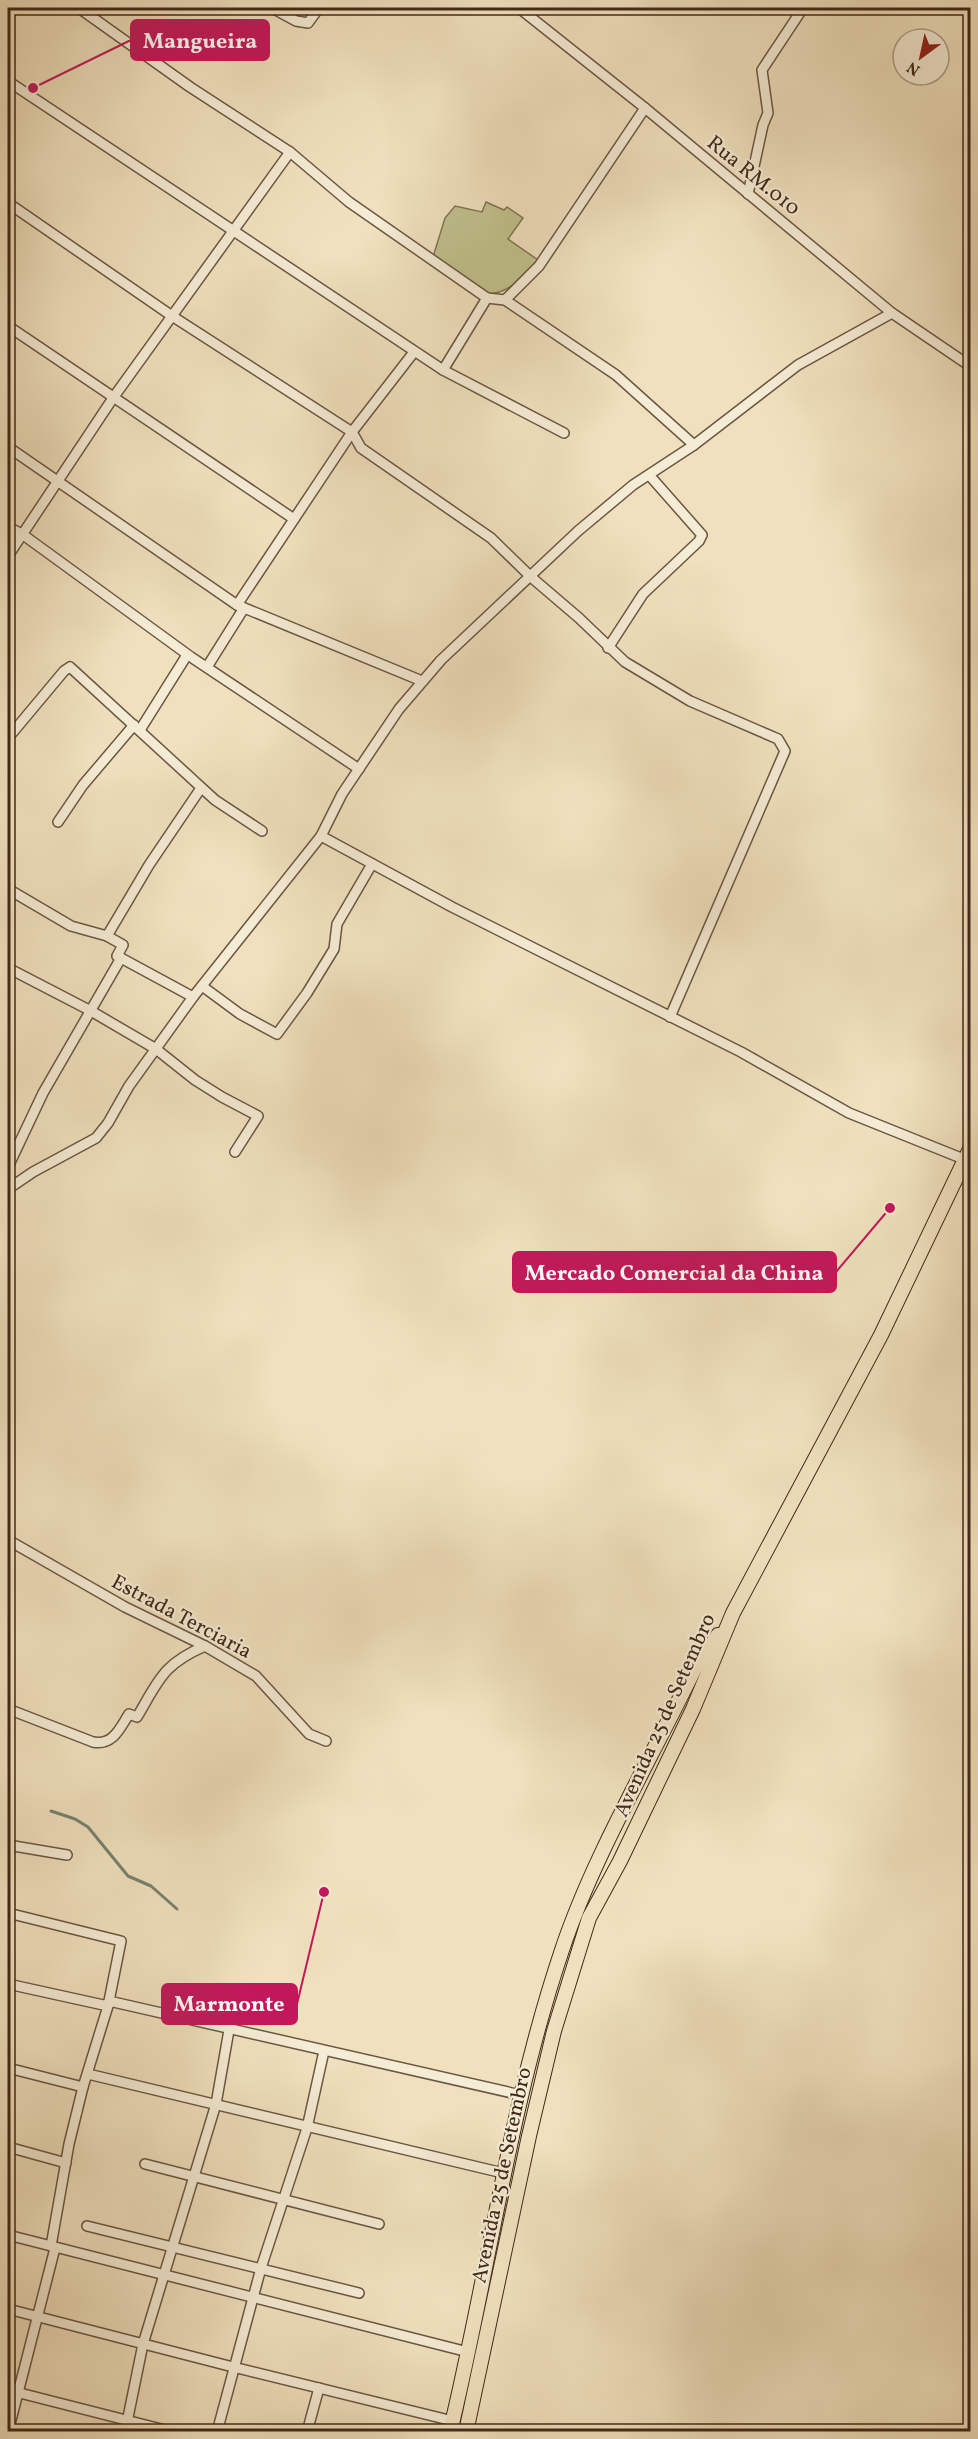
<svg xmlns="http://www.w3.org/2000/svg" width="978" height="2439" font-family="Vollkorn,serif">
<rect width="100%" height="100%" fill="#f0e1be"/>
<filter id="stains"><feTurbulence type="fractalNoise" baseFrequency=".00333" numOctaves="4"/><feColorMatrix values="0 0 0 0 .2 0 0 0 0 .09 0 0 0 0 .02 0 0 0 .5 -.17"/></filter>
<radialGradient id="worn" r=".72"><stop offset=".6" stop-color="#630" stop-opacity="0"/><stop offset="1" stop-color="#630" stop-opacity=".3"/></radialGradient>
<path fill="#c0c18d" stroke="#807452" stroke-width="1.5" d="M486,202L504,210L507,207L523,218L508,239L538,260C526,275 506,297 485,293L433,257L445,218L455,206L482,212Z"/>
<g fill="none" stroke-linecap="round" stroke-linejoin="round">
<path stroke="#778271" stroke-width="3" d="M51,1811L75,1819L88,1827L128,1876L151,1886L177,1909"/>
<defs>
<g id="minor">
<path d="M79,8L190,87L290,152L349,202L487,298"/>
<path d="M272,8L296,21L308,23L319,8"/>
<path d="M519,8L645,108L892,313L970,366"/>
<path d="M8,81L443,370L564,433"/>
<path d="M748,194L763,125L768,113L762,70L803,8"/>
<path d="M8,203L172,316L352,432L361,448L491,538L531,577L579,618L625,662L690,701L778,739L785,751L670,1017"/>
<path d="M505,300L616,375L694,445"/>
<path d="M8,326L294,519"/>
<path d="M443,370L487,298L505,300L539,266L645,108"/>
<path d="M8,447L237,605L422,681"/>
<path d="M8,527L22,534L191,657L359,769"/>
<path d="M8,556L113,398L290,152"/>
<path d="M237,605L352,432L414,352"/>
<path d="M608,648L643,594L699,541L702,535L650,476"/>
<path d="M207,667L244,608"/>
<path d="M140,730L187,655"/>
<path d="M8,738L64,671L70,667L215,800L262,831"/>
<path d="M58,822L83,785L134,725"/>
<path d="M321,836L452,907L741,1052L849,1113L966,1160"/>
<path d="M8,889L71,926L107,936L149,865L201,788"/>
<path d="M121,958L193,997"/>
<path d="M8,968L91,1011L156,1049L195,1080L222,1097L258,1116L235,1152"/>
<path d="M202,986L240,1014L277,1034L307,993L334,949L337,924L372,864"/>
<path d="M8,1167L43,1093L121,958L117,956L123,945L107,936"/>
<path d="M8,1189L33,1172L96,1138L108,1123L129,1086L193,997L321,836L342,794L399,709L441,660L578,531L633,485L694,445L798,365L892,313"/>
<path d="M8,1540L125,1607L205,1646L256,1676L309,1734L326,1741"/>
<path d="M8,1709L93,1742C113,1746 120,1728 129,1714L137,1717C159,1680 163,1664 205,1646"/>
<path d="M8,1845L67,1855"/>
<path d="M8,1913L121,1941L108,2006L83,2087L69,2144L51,2246"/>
<path d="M8,1984L108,2006"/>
<path d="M109,2001L521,2095"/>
<path d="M8,2068L83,2087"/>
<path d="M88,2074L503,2173"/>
<path d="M8,2147L66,2163"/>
<path d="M145,2164L379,2224"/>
<path d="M87,2226L359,2293"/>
<path d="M8,2235L468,2352"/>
<path d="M8,2309L233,2367L453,2421"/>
<path d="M8,2390L173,2432"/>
<path d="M8,2432L55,2248"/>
<path d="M125,2432L143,2344L216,2104L229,2030"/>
<path d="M217,2432L261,2268L307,2128L324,2051"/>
<path d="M307,2432L319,2388"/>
</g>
<g id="highway">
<path d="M450,2432C489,2271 509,2107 562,1950C590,1866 639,1780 679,1700L695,1668L718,1635"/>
<path d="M466,2432L529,2136L554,2031L589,1918L620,1861L693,1709L733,1613L881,1335L970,1149"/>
</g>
</defs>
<use href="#minor" stroke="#6c5642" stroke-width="12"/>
<use href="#highway" stroke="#402818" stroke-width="16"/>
<use href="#minor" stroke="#f5ecd5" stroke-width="9"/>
<use href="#highway" stroke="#f0e1be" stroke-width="14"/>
</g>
<g text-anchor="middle" stroke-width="4.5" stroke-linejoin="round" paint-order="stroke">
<g font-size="21" fill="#402818" stroke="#f5ecd5">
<text transform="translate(754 175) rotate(39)" y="7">Rua RM.010</text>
<text transform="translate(182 1616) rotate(28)" y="7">Estrada Terciaria</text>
<text transform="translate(664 1715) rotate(-66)" y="7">Avenida 25 de Setembro</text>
<text transform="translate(501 2175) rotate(-78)" y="7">Avenida 25 de Setembro</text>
</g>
</g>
<path fill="none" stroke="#c2185b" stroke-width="2" d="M33 88L131 40M890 1208L836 1272M324 1892L297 2004"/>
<g fill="#c2185b" stroke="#f5ecd5" stroke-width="2">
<circle cx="33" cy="88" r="6"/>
<circle cx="890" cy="1208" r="6"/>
<circle cx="324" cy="1892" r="6"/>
</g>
<g fill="#c2185b" stroke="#c2185b" stroke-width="2">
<rect x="131" y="20" width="138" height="40" rx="6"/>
<rect x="513" y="1252" width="323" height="40" rx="6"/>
<rect x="162" y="1984" width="135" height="40" rx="6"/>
</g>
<g font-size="22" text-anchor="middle" font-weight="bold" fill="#fff">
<text x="200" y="48">Mangueira</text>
<text x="674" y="1280">Mercado Comercial da China</text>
<text x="229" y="2011">Marmonte</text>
</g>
<rect width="978" height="2439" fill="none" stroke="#f0e1be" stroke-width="30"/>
<rect x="9" y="9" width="960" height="2421" fill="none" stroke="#402818" stroke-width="3"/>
<rect x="15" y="15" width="948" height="2409" fill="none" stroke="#402818" stroke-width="1.5"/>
<g transform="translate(921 57) rotate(213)"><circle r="28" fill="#f5ecd5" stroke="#ad9e89" stroke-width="1.5"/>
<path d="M0-4.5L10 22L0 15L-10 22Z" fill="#8f2418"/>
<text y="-9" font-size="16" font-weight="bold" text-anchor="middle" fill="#402818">N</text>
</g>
<rect width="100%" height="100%" filter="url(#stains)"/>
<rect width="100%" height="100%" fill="url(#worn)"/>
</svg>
